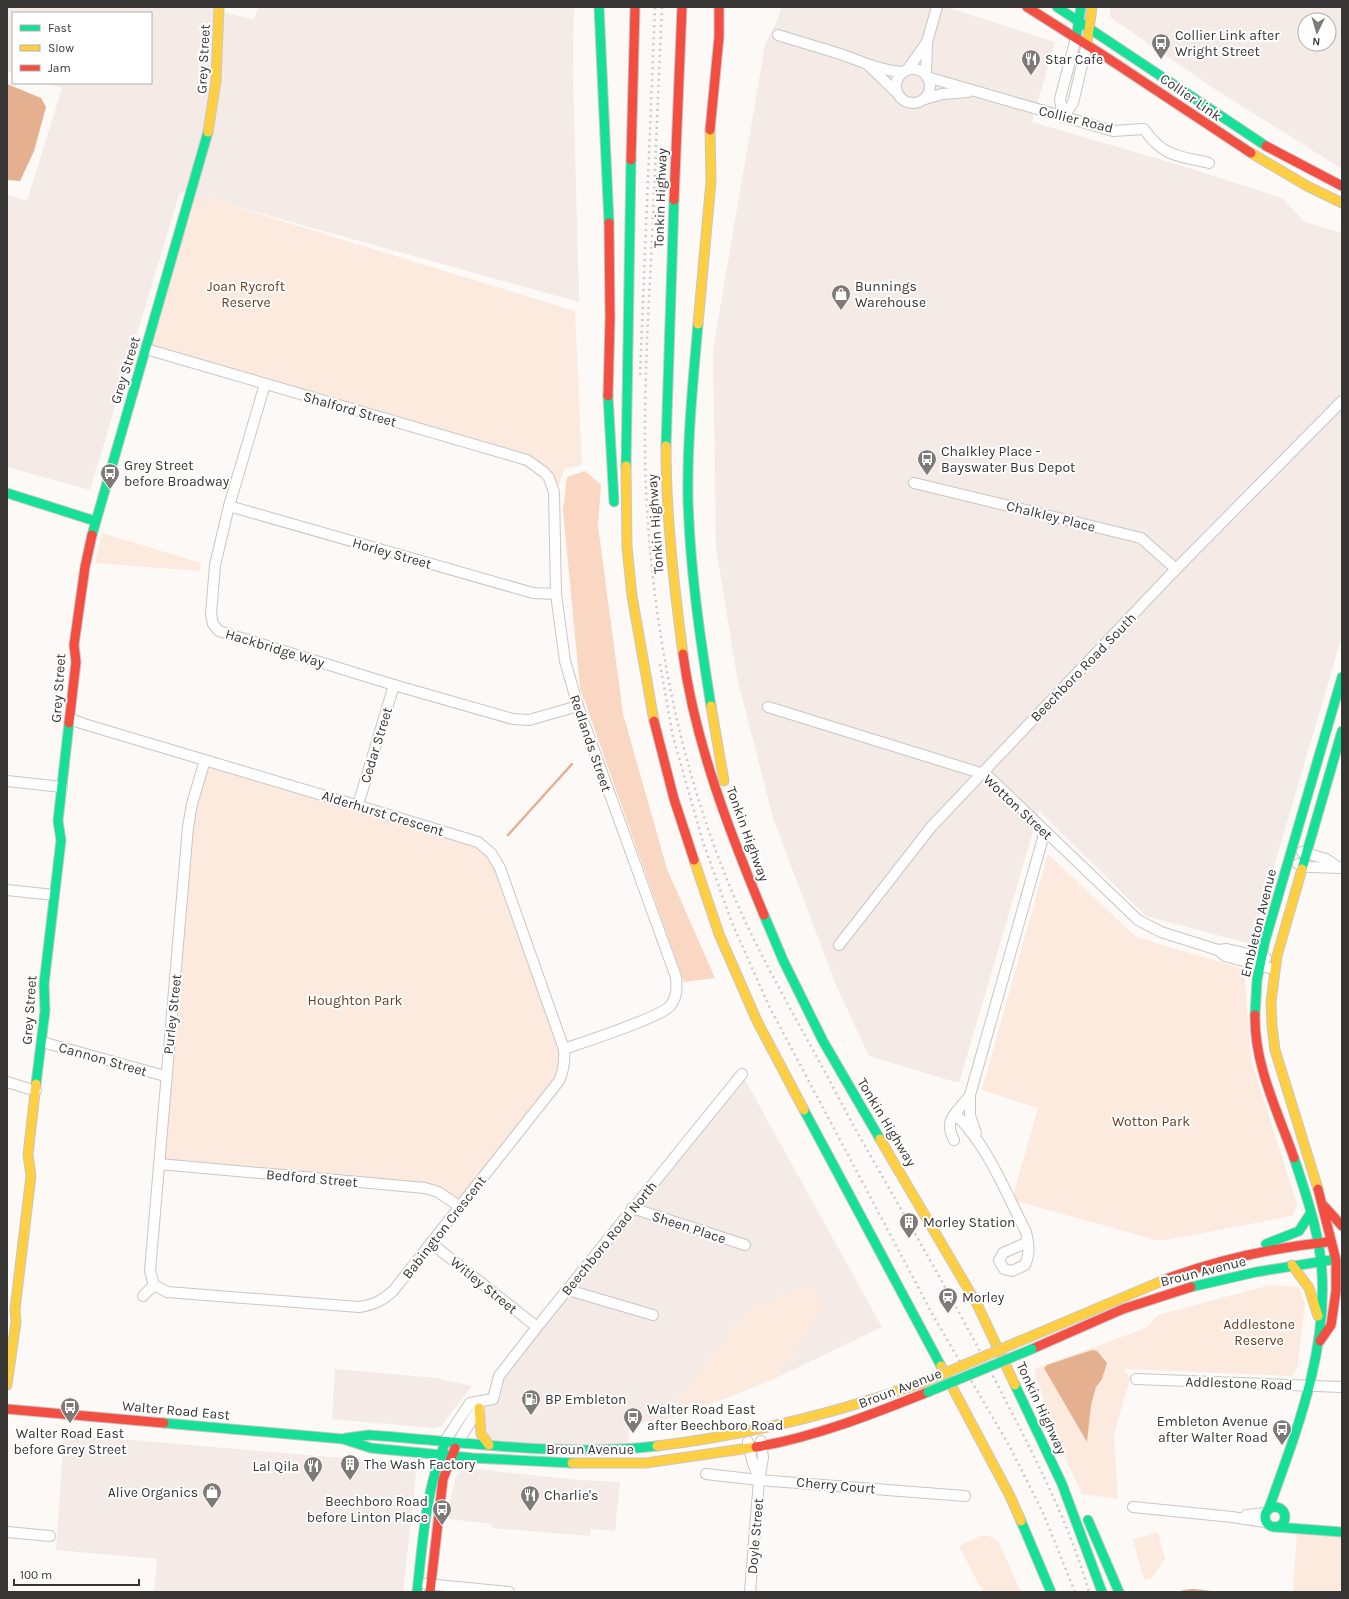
<svg xmlns="http://www.w3.org/2000/svg" width="1349" height="1599" font-family="Karla,sans-serif">
<rect width="100%" height="100%" fill="#fcf9f7"/>
<g fill="#f4eae6" fill-rule="evenodd">
<path d="M7,7H206L254,20L258,7H574L573,73L579,302L180,191L90,490L7,467V195L27,201L62,88L46,83H151V13H13V73L7,71Z"/>
<path d="M781,7H946L1055,42L1032,122L1179,165L1282,198L1305,222L1342,233V636L1251,944L1146,916L1039,811L959,1083L869,1056L836,985L773,818L737,677L716,549L713,351L765,44L778,19Z"/>
<path d="M1110,7H1342V169L1213,88L1110,17ZM1305,20H1329V44H1305Z"/>
<path d="M744,1078L882,1327L778,1377L822,1308L811,1284L748,1310L662,1421L630,1423L628,1444L489,1445L481,1400Z"/>
<path d="M335,1369L436,1378L472,1386L441,1426L433,1428L332,1419Z"/>
<path d="M64,1434L364,1460L407,1464L413,1467L416,1475L403,1592H154L157,1559L56,1550Z"/>
<path d="M465,1468L578,1480L620,1482L615,1531L591,1529L590,1536L492,1528V1524L448,1519L449,1504L456,1476Z"/>
</g>
<g fill="#fceade">
<path d="M190,193L575,311L582,465L564,469L555,499L539,468L146,349Z"/>
<path d="M102,533L201,563L200,571L95,563Z"/>
<path d="M205,760L478,842L491,853L564,1049L563,1073L459,1206L438,1192L159,1164L188,827Z"/>
<path d="M1048,854L1136,937L1244,969L1251,1060L1297,1204L1292,1216L1160,1241L1012,1200L1038,1108L982,1090Z"/>
<path d="M811,1284L823,1308L778,1377L730,1397L662,1421L748,1310Z"/>
<path d="M1270,1285L1299,1287L1305,1304L1297,1369L1292,1376L1124,1369L1130,1378L1114,1434L1118,1499L1082,1494L1054,1433L1034,1369L1146,1328L1158,1315Z"/>
<path d="M1297,1531L1342,1535V1592H1293Z"/>
<path d="M1158,1533L1165,1559L1152,1578L1144,1580L1133,1539Z"/>
<path d="M980,1536H989L998,1541L1021,1592H983L959,1546Z"/>
</g>
<path fill="#fad7c3" d="M585,471L601,485L598,526L623,714L667,869L715,978L684,982L580,688L563,510L567,477Z"/>
<g fill="#e4b08f">
<path d="M7,84L41,98L46,107L34,151L20,181L7,180Z"/>
<path d="M1092,1350L1097,1351L1107,1363L1102,1379L1096,1387L1091,1405L1087,1442L1044,1368L1047,1365Z"/>
</g>
<g fill="none" stroke-linecap="round" stroke-linejoin="round">
<g stroke="#e4b08f" stroke-width="2.5">
<path d="M508,835L572,764"/>
<path d="M1181,1592L1192,1590L1210,1592"/>
</g>
<defs>
<g id="street">
<path d="M778,35C800,42 822,48 843,55C863,62 881,71 903,72"/>
<path d="M868,65L896,92"/>
<circle cx="913" cy="86" r="17"/>
<path d="M908,69L927,42"/>
<path d="M926,75L927,42L937,7"/>
<path d="M927,77L1113,131L1144,129C1163,157 1179,156 1209,163"/>
<path d="M925,99L942,94L968,92"/>
<path d="M1063,117L1060,99L1076,38"/>
<path d="M1063,117L1073,103L1087,44"/>
<path d="M146,349L527,460L544,472L549,478L554,492L556,594L565,661L578,706L676,977C677,988 677,998 670,1006C659,1018 584,1042 564,1049"/>
<path d="M265,384L229,506L215,565L211,614L213,624L219,631L394,685L513,719L529,720L578,706"/>
<path d="M914,483L1141,538L1176,569"/>
<path d="M229,506L533,593L556,594"/>
<path d="M768,707L987,775L1138,920L1161,932L1218,950L1225,956L1273,969"/>
<path d="M70,719L84,724C216,763 347,802 478,842L491,853L500,868L564,1049C565,1061 564,1070 559,1081L393,1291C383,1300 374,1305 359,1307L167,1292L154,1285L150,1271C162,1123 176,975 188,827L192,804L205,760"/>
<path d="M7,781L62,787"/>
<path d="M358,805L394,685"/>
<path d="M1302,852L1326,859L1338,867"/>
<path d="M1298,864L1309,867L1342,868"/>
<path d="M7,890L54,895"/>
<path d="M839,945L932,826L1176,569L1342,401"/>
<path d="M1218,950L1227,949L1266,958"/>
<path d="M42,1042L165,1076"/>
<path d="M7,1082L36,1091"/>
<path d="M970,1096V1116L976,1133"/>
<path d="M955,1114C987,1144 1006,1193 1026,1232C1029,1245 1030,1254 1025,1265L1012,1271L1004,1269L999,1261L1003,1253L1028,1242"/>
<path d="M954,1140C942,1118 959,1112 970,1095L1045,831"/>
<path d="M159,1164L425,1188L438,1192L459,1206"/>
<path d="M632,1208L745,1245"/>
<path d="M431,1243L537,1327"/>
<path d="M568,1290L653,1315"/>
<path d="M143,1296L154,1285"/>
<path d="M1136,1379L1342,1387"/>
<path d="M445,1441L470,1403L493,1399L499,1376L537,1327L742,1074"/>
<path d="M458,1442L479,1408"/>
<path d="M748,1442L752,1460L759,1480"/>
<path d="M706,1474L759,1480L965,1496"/>
<path d="M1133,1507L1232,1517L1265,1522"/>
<path d="M1246,1515L1265,1513"/>
<path d="M7,1532L50,1536"/>
<path d="M426,1584L509,1592"/>
<path d="M750,1592L759,1480L763,1458L761,1441"/>
</g>
<g id="fast">
<path d="M599,7L609,223"/>
<path d="M1057,7L1266,146"/>
<path d="M1076,38L1081,7"/>
<path d="M698,324C693,382 687,441 688,499C690,569 700,638 711,706"/>
<path d="M608,396L614,502"/>
<path d="M666,446L674,200"/>
<path d="M626,466L631,160"/>
<path d="M7,493L95,521"/>
<path d="M92,535L208,132"/>
<path d="M1302,869L1342,731"/>
<path d="M764,915L783,960L823,1041L880,1139"/>
<path d="M1255,1015L1257,980L1265,941L1342,677"/>
<path d="M36,1084L45,1011L44,984L61,840L58,821L69,723"/>
<path d="M804,1110L941,1366"/>
<path d="M1266,1244L1299,1231L1310,1214"/>
<path d="M1191,1287L1256,1272L1331,1260"/>
<path d="M1015,1385L1062,1484L1102,1592"/>
<path d="M164,1423L343,1439L371,1448L473,1458L572,1463"/>
<path d="M346,1438L369,1435C465,1442 561,1457 657,1446"/>
<circle cx="1275" cy="1517" r="10"/>
<path d="M1269,1508C1297,1430 1330,1346 1321,1261C1317,1226 1305,1191 1294,1158"/>
<path d="M1088,1520L1119,1592"/>
<path d="M1021,1521L1051,1592"/>
<path d="M1276,1527L1342,1532"/>
<path d="M417,1592C423,1541 425,1494 444,1446"/>
</g>
<g id="slow">
<path d="M1087,44L1092,7"/>
<path d="M208,132L216,81L219,7"/>
<path d="M1251,153L1307,186L1342,203"/>
<path d="M698,324L711,181L710,130"/>
<path d="M666,446C666,516 674,585 683,654"/>
<path d="M626,466L627,547L632,596L654,721"/>
<path d="M711,706L724,781"/>
<path d="M694,860L719,934L757,1021L804,1110"/>
<path d="M1302,869L1277,956L1271,1002L1272,1026L1275,1050L1318,1189"/>
<path d="M880,1139L977,1304L1015,1385"/>
<path d="M1292,1265L1309,1288L1318,1316"/>
<path d="M1027,1338L1169,1278"/>
<path d="M941,1366L1010,1496L1021,1521"/>
<path d="M7,1385L16,1322L15,1309L31,1176L28,1155L36,1084"/>
<path d="M479,1408L481,1434L489,1445"/>
<path d="M657,1446C749,1435 837,1413 924,1382"/>
<path d="M572,1463H646L756,1447"/>
</g>
<g id="jam">
<path d="M1027,7L1109,59L1251,153"/>
<path d="M710,130L719,37V7"/>
<path d="M1266,146L1342,186"/>
<path d="M631,160L635,7"/>
<path d="M674,200L682,7"/>
<path d="M608,396L610,318L609,223"/>
<path d="M683,654C695,743 730,833 764,915"/>
<path d="M654,721L674,799L694,860"/>
<path d="M69,723L76,662L74,645L85,567L92,535"/>
<path d="M1255,1015C1254,1065 1278,1112 1294,1158"/>
<path d="M1318,1189L1336,1260V1291L1331,1325L1320,1341"/>
<path d="M1324,1206L1342,1226"/>
<path d="M1169,1278C1220,1259 1273,1248 1327,1242"/>
<path d="M1032,1349L1123,1309L1191,1287"/>
<path d="M7,1409L164,1423"/>
<path d="M756,1447C815,1437 873,1414 928,1392"/>
<path d="M430,1592L443,1479L455,1448"/>
</g>
</defs>
<use href="#street" stroke="#c9c6c4" stroke-width="12"/>
<use href="#fast" stroke="#c9c6c4" stroke-width="11"/>
<use href="#slow" stroke="#c9c6c4" stroke-width="11"/>
<use href="#jam" stroke="#c9c6c4" stroke-width="11"/>
<use href="#street" stroke="#fffefe" stroke-width="10"/>
<use href="#fast" stroke="#16e098" stroke-width="9"/>
<use href="#slow" stroke="#ffcf43" stroke-width="9"/>
<use href="#jam" stroke="#f24e42" stroke-width="9"/>
<g stroke="#cbcaca" stroke-width="2.5" stroke-dasharray="2 4" stroke-linecap="butt">
<path d="M662,7C658,91 655,176 651,260C647,337 643,413 646,489C653,637 683,788 746,923C767,967 790,1008 813,1050C828,1077 842,1105 857,1132C903,1213 950,1293 993,1376C1029,1446 1067,1516 1089,1592"/>
<path d="M640,375L655,7"/>
<path d="M660,664L673,737L703,842L732,923L769,1006L935,1319L1010,1447L1043,1513L1075,1592"/>
</g>
<defs>
<path id="fast-bridge" d="M928,1392L1032,1349"/>
<path id="slow-bridge" d="M924,1382L1027,1338"/>
</defs>
<use href="#fast-bridge" stroke="#c9c6c4" stroke-width="11" stroke-linecap="butt"/>
<use href="#slow-bridge" stroke="#c9c6c4" stroke-width="11" stroke-linecap="butt"/>
<use href="#fast-bridge" stroke="#16e098" stroke-width="9"/>
<use href="#slow-bridge" stroke="#ffcf43" stroke-width="9"/>
</g>
<defs>
<symbol id="bus-pin" viewBox="-11 -11 22 30"><path d="M0 17L-7.5 6A9.5 9.5 0 1 1 7.5 6Z" fill="#7d7a78" stroke="#fff"/><path d="M-5-6H5V4H4V6H2V4H-2V6H-4V4H-5ZM-3.5-4V0h7V-4ZM-3.5 1.2v1.5H-2V1.2ZM2 1.2v1.5H3.5V1.2Z" fill="#fff"/></symbol>
<symbol id="restaurant-pin" viewBox="-11 -11 22 30"><path d="M0 17L-7.5 6A9.5 9.5 0 1 1 7.5 6Z" fill="#7d7a78" stroke="#fff"/><path d="M-5-6h1v4h1v-4h1v4h1v-4h1v5L-1.5 .5V6h-2V.5L-5-1ZM5-6V6H3V1.5H1.5Q1.5-4 5-6Z" fill="#fff"/></symbol>
<symbol id="shop-pin" viewBox="-11 -11 22 30"><path d="M0 17L-7.5 6A9.5 9.5 0 1 1 7.5 6Z" fill="#7d7a78" stroke="#fff"/><path d="M-5-2.5h2.3a2.7 3.5 0 0 1 5.4 0H5L5.5 6h-11ZM-1.5-2.5h3a1.5 2.3 0 0 0-3 0Z" fill="#fff"/></symbol>
<symbol id="building-pin" viewBox="-11 -11 22 30"><path d="M0 17L-7.5 6A9.5 9.5 0 1 1 7.5 6Z" fill="#7d7a78" stroke="#fff"/><path d="M-4-6H4V6H1V3H-1V6H-4ZM-2.5-4.3h1.7v1.8h-1.7ZM.8-4.3h1.7v1.8H.8ZM-2.5-1h1.7V.8h-1.7ZM.8-1h1.7V.8H.8Z" fill="#fff"/></symbol>
<symbol id="station-pin" viewBox="-11 -11 22 30"><path d="M0 17L-7.5 6A9.5 9.5 0 1 1 7.5 6Z" fill="#7d7a78" stroke="#fff"/><path d="M-3-6H3Q5-6 5-4V2Q5 4 3 4L4.5 6H3L1.5 4h-3L-3 6H-4.5L-3 4Q-5 4-5 2V-4Q-5-6-3-6ZM-3.5-4v3h7v-3ZM-3.5 1v1.5H-2V1ZM2 1v1.5H3.5V1Z" fill="#fff"/></symbol>
<symbol id="fuel-pin" viewBox="-11 -11 22 30"><path d="M0 17L-7.5 6A9.5 9.5 0 1 1 7.5 6Z" fill="#7d7a78" stroke="#fff"/><path d="M-5.5-6h7V0h2V4h1.3V-2.5L3-4.5l.8-.8L6-3V5H2.5V1h-1V6h-7ZM-4.2-4.7v3.2H.2V-4.7Z" fill="#fff"/></symbol>
</defs>
<g fill-rule="evenodd">
<use href="#bus-pin" x="1150" y="32" width="22" height="30"/>
<use href="#restaurant-pin" x="1020" y="48" width="22" height="30"/>
<use href="#shop-pin" x="830" y="283" width="22" height="30"/>
<use href="#bus-pin" x="916" y="448" width="22" height="30"/>
<use href="#bus-pin" x="99" y="462" width="22" height="30"/>
<use href="#building-pin" x="898" y="1211" width="22" height="30"/>
<use href="#station-pin" x="937" y="1286" width="22" height="30"/>
<use href="#fuel-pin" x="520" y="1388" width="22" height="30"/>
<use href="#bus-pin" x="59" y="1396" width="22" height="30"/>
<use href="#bus-pin" x="622" y="1406" width="22" height="30"/>
<use href="#bus-pin" x="1271" y="1418" width="22" height="30"/>
<use href="#building-pin" x="339" y="1453" width="22" height="30"/>
<use href="#restaurant-pin" x="302" y="1455" width="22" height="30"/>
<use href="#shop-pin" x="201" y="1481" width="22" height="30"/>
<use href="#restaurant-pin" x="519" y="1484" width="22" height="30"/>
<use href="#bus-pin" x="431" y="1498" width="22" height="30"/>
</g>
<g text-anchor="middle" stroke-width="4" stroke-linejoin="round" paint-order="stroke">
<g font-size="14" fill="#383634" stroke="#fff" text-anchor="start">
<text x="1175" y="40">Collier Link after<tspan x="1175" dy="16">Wright Street</tspan></text>
<text x="1045" y="64">Star Cafe</text>
<text x="855" y="291">Bunnings<tspan x="855" dy="16">Warehouse</tspan></text>
<text x="941" y="456">Chalkley Place -<tspan x="941" dy="16">Bayswater Bus Depot</tspan></text>
<text x="124" y="470">Grey Street<tspan x="124" dy="16">before Broadway</tspan></text>
<text x="923" y="1227">Morley Station</text>
<text x="962" y="1302">Morley</text>
<text x="545" y="1404">BP Embleton</text>
<text x="647" y="1414">Walter Road East<tspan x="647" dy="16">after Beechboro Road</tspan></text>
<text x="1268" y="1426" text-anchor="end">Embleton Avenue<tspan x="1268" dy="16">after Walter Road</tspan></text>
<text x="70" y="1438" text-anchor="middle">Walter Road East<tspan x="70" dy="16">before Grey Street</tspan></text>
<text x="364" y="1469">The Wash Factory</text>
<text x="299" y="1471" text-anchor="end">Lal Qila</text>
<text x="198" y="1497" text-anchor="end">Alive Organics</text>
<text x="544" y="1500">Charlie's</text>
<text x="428" y="1506" text-anchor="end">Beechboro Road<tspan x="428" dy="16">before Linton Place</tspan></text>
</g>
<g font-size="14" fill="#383634" stroke="#fff">
<text transform="translate(203 59) rotate(-87)" y="5">Grey Street</text>
<text transform="translate(1191 97) rotate(35)" y="5">Collier Link</text>
<text transform="translate(1076 119) rotate(14)" y="5">Collier Road</text>
<text transform="translate(660 198) rotate(-88)" y="5">Tonkin Highway</text>
<text transform="translate(125 370) rotate(-73)" y="5">Grey Street</text>
<text transform="translate(350 409) rotate(16)" y="5">Shalford Street</text>
<text transform="translate(1051 516) rotate(14)" y="5">Chalkley Place</text>
<text transform="translate(655 524) rotate(-94)" y="5">Tonkin Highway</text>
<text transform="translate(392 553) rotate(16)" y="5">Horley Street</text>
<text transform="translate(275 648) rotate(17)" y="5">Hackbridge Way</text>
<text transform="translate(1083 667) rotate(-46)" y="5">Beechboro Road South</text>
<text transform="translate(58 688) rotate(-86)" y="5">Grey Street</text>
<text transform="translate(591 743) rotate(71)" y="5">Redlands Street</text>
<text transform="translate(376 745) rotate(-73)" y="5">Cedar Street</text>
<text transform="translate(1018 807) rotate(43)" y="5">Wotton Street</text>
<text transform="translate(383 813) rotate(17)" y="5">Alderhurst Crescent</text>
<text transform="translate(748 834) rotate(70)" y="5">Tonkin Highway</text>
<text transform="translate(1258 923) rotate(-76)" y="5">Embleton Avenue</text>
<text transform="translate(29 1010) rotate(-86)" y="5">Grey Street</text>
<text transform="translate(172 1014) rotate(-84)" y="5">Purley Street</text>
<text transform="translate(103 1059) rotate(16)" y="5">Cannon Street</text>
<text transform="translate(887 1122) rotate(59)" y="5">Tonkin Highway</text>
<text transform="translate(312 1178) rotate(5)" y="5">Bedford Street</text>
<text transform="translate(444 1227) rotate(-52)" y="5">Babington Crescent</text>
<text transform="translate(689 1227) rotate(18)" y="5">Sheen Place</text>
<text transform="translate(609 1238) rotate(-51)" y="5">Beechboro Road North</text>
<text transform="translate(1203 1271) rotate(-14)" y="5">Broun Avenue</text>
<text transform="translate(484 1285) rotate(39)" y="5">Witley Street</text>
<text transform="translate(1239 1383) rotate(2)" y="5">Addlestone Road</text>
<text transform="translate(900 1388) rotate(-21)" y="5">Broun Avenue</text>
<text transform="translate(1042 1408) rotate(65)" y="5">Tonkin Highway</text>
<text transform="translate(176 1410) rotate(5)" y="5">Walter Road East</text>
<text x="590" y="1454">Broun Avenue</text>
<text transform="translate(836 1485) rotate(5)" y="5">Cherry Court</text>
<text transform="translate(755 1536) rotate(-85)" y="5">Doyle Street</text>
</g>
<g font-size="14" fill="#6c3b1b" stroke="#fff">
<text x="246" y="291">Joan Rycroft<tspan x="246" dy="16">Reserve</tspan></text>
<text x="355" y="1005">Houghton Park</text>
<text x="1151" y="1126">Wotton Park</text>
<text x="1259" y="1329">Addlestone<tspan x="1259" dy="16">Reserve</tspan></text>
</g>
</g>
<rect width="1349" height="1599" fill="none" stroke="#383634" stroke-width="16"/>
<rect x="12" y="12" width="140" height="72" fill="#ffffff" stroke="#afafae"/>
<rect x="20" y="25" width="20" height="6" fill="#16e098" stroke="#afafae"/>
<text x="48" y="32" font-size="12" fill="#383634">Fast</text>
<rect x="20" y="45" width="20" height="6" fill="#ffcf43" stroke="#afafae"/>
<text x="48" y="52" font-size="12" fill="#383634">Slow</text>
<rect x="20" y="65" width="20" height="6" fill="#f24e42" stroke="#afafae"/>
<text x="48" y="72" font-size="12" fill="#383634">Jam</text>
<g transform="translate(1317 32) rotate(185)"><circle r="19" fill="#ffffff" stroke="#afafae"/>
<path d="M0-3L7 15L0 10L-7 15Z" fill="#7d7a78"/>
<text y="-6" font-size="11" font-weight="bold" text-anchor="middle" fill="#383634">N</text>
</g>
<path d="M14 1579v6h125v-6" fill="none" stroke="#383634" stroke-width="2"/>
<text x="20" y="1579" font-size="12" fill="#383634" stroke="#ffffff" stroke-width="3" paint-order="stroke">100 m</text>
</svg>
